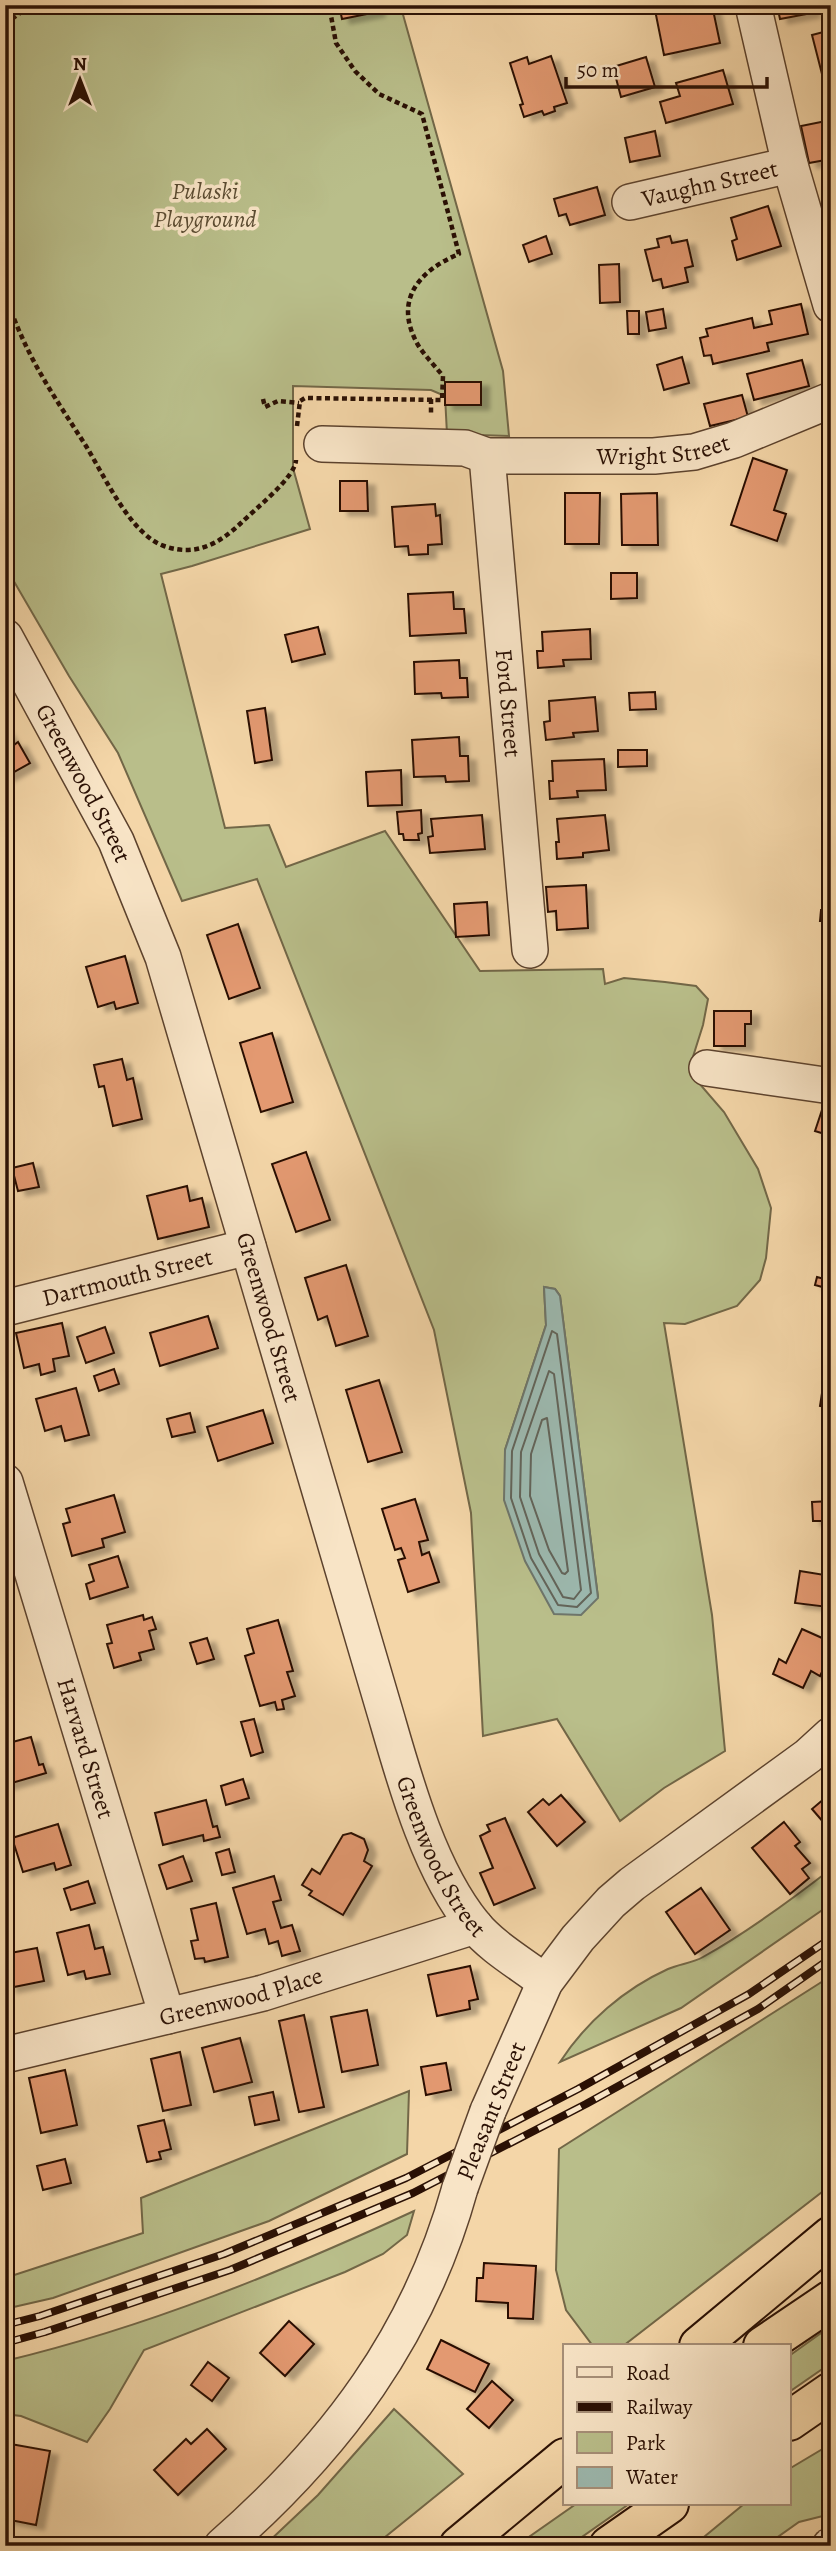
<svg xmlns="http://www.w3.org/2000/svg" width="836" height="2551" font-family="Alegreya,serif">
<defs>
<filter id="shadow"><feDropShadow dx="8" dy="4.5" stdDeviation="2" flood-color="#0004"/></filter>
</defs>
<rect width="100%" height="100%" fill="#f4d6a8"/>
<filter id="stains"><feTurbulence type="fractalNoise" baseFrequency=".00286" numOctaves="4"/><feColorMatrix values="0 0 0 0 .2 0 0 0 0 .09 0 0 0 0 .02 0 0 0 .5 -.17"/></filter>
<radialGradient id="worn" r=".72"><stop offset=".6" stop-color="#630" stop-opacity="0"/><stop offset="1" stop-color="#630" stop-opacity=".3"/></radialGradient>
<g fill="#b9be8a" stroke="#726747" stroke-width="2" fill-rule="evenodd">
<path d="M5,5H400L402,11L503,371L509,436L447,434L445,396L431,390L293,386V468L310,529L192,566L161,574L225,828L269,825L286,867L385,831L480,971L603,969L605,984L624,978L665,982L696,986L708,999L703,1025L691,1063L698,1082L724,1112L758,1169L771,1208L766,1258L760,1280L737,1306L685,1324L664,1323L712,1615L725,1751L664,1788L620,1821L557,1719L483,1736L471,1513L434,1330L257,879L182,901L118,753L69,676L5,566ZM544,1287L555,1289L560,1296L598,1597L505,1450L546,1325Z"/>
<path d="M831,1869V1904L681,2008L560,2062C586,2022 624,1989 668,1969C679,1964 693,1963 703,1957C748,1932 791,1900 831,1869Z"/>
<path d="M831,1976V2185L623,2346H593L566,2310L556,2270L559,2149Z"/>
<path d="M409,2091L407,2154L269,2221L53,2298L5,2309V2278L143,2233L141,2198Z"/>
<path d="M414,2211L407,2235L383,2254L345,2272L144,2350L110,2409L87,2442L21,2416L5,2414V2361C147,2327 282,2272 414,2211Z"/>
<path d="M831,2326V2363L789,2392V2356Z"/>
<path d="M394,2409L463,2474L374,2546H264L318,2495Z"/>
<path d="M831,2444V2514L799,2522L765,2546H693L744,2504H789V2469Z"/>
<path d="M576,2504H629L569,2546H516Z"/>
</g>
<path fill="#9cb8ae" stroke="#6e756a" stroke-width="2" d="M544,1287L555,1289L560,1296L598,1598L581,1615L554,1614L525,1561L504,1500L505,1450L546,1325Z"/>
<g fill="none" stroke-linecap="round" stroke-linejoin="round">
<g stroke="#636459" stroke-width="2">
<path d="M552,1331L557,1334L591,1593L577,1607L558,1605L531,1558L511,1498L512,1451Z"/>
<path d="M549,1371L554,1374L581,1590L574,1599L563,1597L539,1554L520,1497L521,1452Z"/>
<path d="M547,1418L568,1571L565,1574L562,1573L549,1550L530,1496L531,1454L542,1420Z"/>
</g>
</g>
<g fill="#e39971" stroke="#2a1004" stroke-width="2" filter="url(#shadow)">
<path d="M339,5H376L377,12L342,19Z"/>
<path d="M654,5H712L720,43L664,55Z"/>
<path d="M777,5H810L812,13L780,19Z"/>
<path d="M831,30V72L822,74L812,35Z"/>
<path d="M551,56L567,103L554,107L555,111L544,115L542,111L524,117L520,105L523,104L510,63L527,57L529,64Z"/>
<path d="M646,57L655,87L621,97L613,67Z"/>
<path d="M723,70L733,104L666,123L660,102L680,96L676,83Z"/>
<path d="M831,120V159L809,163L801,126Z"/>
<path d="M655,131L660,156L630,162L625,138Z"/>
<path d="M597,187L605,215L570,225L566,214L559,216L554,199Z"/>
<path d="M768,206L781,246L737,260L732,241L737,239L731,218Z"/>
<path d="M546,236L552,254L529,262L523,245Z"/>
<path d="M670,236L672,243L687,240L693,266L685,268L688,282L663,288L661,279L653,281L645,250L659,247L657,239Z"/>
<path d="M619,264L620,302L600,303L599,265Z"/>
<path d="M801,304L808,334L767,343L769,351L713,364L711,355L704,356L700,338L708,336L706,329L752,318L754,328L772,324L769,311Z"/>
<path d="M663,309L666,328L649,331L646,312Z"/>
<path d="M627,311H639V334H628Z"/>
<path d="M682,357L689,383L664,390L657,365Z"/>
<path d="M802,360L809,386L754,400L747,374Z"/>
<rect x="445" y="382" width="36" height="23"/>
<path d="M742,395L748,417L710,426L704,404Z"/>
<path d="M753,458L787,470L774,510L786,514L777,541L731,525Z"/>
<path d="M340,481H367L368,511H340Z"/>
<path d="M565,493H600L599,544H565Z"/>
<path d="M657,493L658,545H622L621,494Z"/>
<path d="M435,504L436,516L440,515L442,544L428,545V554L409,555L408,546L395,547L392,507Z"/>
<path d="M611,573H637V598L611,599Z"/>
<path d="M453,592L454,609H464L466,633L410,636L408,594Z"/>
<path d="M318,627L325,654L292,662L285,635Z"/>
<path d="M590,629L591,659L563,660L564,666L538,668L537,651H543L542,632Z"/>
<path d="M459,660L460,678H467L468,697L442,698L441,693L415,694L414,662Z"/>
<path d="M655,692L656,709L630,710L629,693Z"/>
<path d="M595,697L598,731L573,733L574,737L546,740L544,722L550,721L549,701Z"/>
<path d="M265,708L272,760L255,763L247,711Z"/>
<path d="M5,730L14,745L18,742L30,763L5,777Z"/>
<path d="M459,737L460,756H468L469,781L446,782L445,776L414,777L412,740Z"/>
<path d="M618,750H647V766L618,767Z"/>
<path d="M604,759L606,790L577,791L578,797L550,799L549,781H553L552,761Z"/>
<path d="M401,770L402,805L368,806L366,772Z"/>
<path d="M421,810L422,833L418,834L419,840H404L403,834H399L397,812Z"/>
<path d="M482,815L485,849L430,853L428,837L433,836L431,819Z"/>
<path d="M605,815L609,850L583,853V857L557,859L556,842H559L557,819Z"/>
<path d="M586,885L588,928L557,930L556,911L548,912L546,887Z"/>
<path d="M487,902L489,935L456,937L454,904Z"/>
<path d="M821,910L831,911V931L825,930L826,921H820Z"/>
<path d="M238,924L260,988L229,999L207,935Z"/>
<path d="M125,956L138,1003L116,1009L114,1002L98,1007L86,967Z"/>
<path d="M714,1011H751V1024H745V1046H714Z"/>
<path d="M272,1033L293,1102L261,1112L240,1043Z"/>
<path d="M122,1059L127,1080L133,1078L142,1119L113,1126L104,1086L99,1087L94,1065Z"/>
<path d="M822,1110L831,1112V1136L815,1131Z"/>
<path d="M306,1152L330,1220L296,1232L272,1164Z"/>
<path d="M33,1163L39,1187L18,1191L12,1168Z"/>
<path d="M187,1186L190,1201L202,1198L209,1227L158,1239L147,1196Z"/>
<path d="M346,1265L368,1336L336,1346L327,1316L318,1320L305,1278Z"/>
<path d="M831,1270V1294L825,1292L826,1288L815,1285L817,1277L828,1280Z"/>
<path d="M208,1316L218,1348L160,1366L150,1333Z"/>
<path d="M62,1323L69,1356L53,1359L55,1371L41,1375L39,1364L24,1368L16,1333Z"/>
<path d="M105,1327L114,1353L86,1363L77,1337Z"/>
<path d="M114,1369L119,1384L99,1391L94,1376Z"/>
<path d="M379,1380L402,1452L368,1462L346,1390Z"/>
<path d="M76,1388L89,1435L65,1441L61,1426L45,1431L36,1399Z"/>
<path d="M822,1393L831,1394V1408L820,1406Z"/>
<path d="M263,1410L273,1443L218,1461L207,1427Z"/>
<path d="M190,1413L195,1432L172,1437L167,1419Z"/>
<path d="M114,1495L125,1532L102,1539L104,1547L72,1556L63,1524L70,1522L66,1509Z"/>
<path d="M415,1499L428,1540L419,1542L422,1555L429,1552L439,1582L408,1592L398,1560L405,1558L401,1548L395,1550L382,1509Z"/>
<path d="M831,1501V1521H813L812,1502Z"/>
<path d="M118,1556L128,1587L90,1599L86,1584L94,1581L89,1565Z"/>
<path d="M800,1571L831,1576L828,1607L795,1603Z"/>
<path d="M143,1615L144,1620L152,1617L156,1629L149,1631L154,1649L139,1653L141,1660L114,1668L107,1644L112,1643L107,1625Z"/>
<path d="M278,1620L293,1671L287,1672L295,1696L282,1700L284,1709L277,1710L275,1702L260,1706L245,1656L254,1653L247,1629Z"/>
<path d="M802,1629L831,1642V1654L820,1676L811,1671L803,1688L773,1674L779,1659L786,1663Z"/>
<path d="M207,1638L214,1659L197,1664L190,1643Z"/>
<path d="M254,1719L263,1752L251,1756L241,1722Z"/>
<path d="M31,1737L39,1765L43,1764L46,1773L5,1785V1744Z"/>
<path d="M243,1779L249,1798L226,1805L221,1786Z"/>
<path d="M831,1793V1831L812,1809Z"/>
<path d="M561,1795L585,1822L557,1846L528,1812L543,1799L549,1805Z"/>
<path d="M206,1800L213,1827L217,1826L220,1837L204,1841L203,1835L163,1845L155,1813Z"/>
<path d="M505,1818L535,1888L494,1905L480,1873L493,1868L480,1836L490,1831L487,1825Z"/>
<path d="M784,1822L800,1842L795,1846L810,1863L802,1869L809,1878L790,1894L752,1848Z"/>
<path d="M58,1824L71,1865L56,1870L54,1863L23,1872L12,1838Z"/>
<path d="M351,1833L364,1839L368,1850L364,1861L372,1866L343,1915L309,1895L312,1891L302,1885L312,1869L320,1874L343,1835Z"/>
<path d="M229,1849L235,1872L222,1875L216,1853Z"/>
<path d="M183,1856L192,1881L167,1889L159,1865Z"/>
<path d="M274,1876L281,1900L273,1902L281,1928L292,1925L300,1951L282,1956L278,1941L269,1944L265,1929L247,1934L233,1888Z"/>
<path d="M88,1881L95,1903L71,1910L64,1889Z"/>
<path d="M701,1888L730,1930L695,1954L666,1912Z"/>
<path d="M216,1903L228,1957L205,1962L204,1958L195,1959L191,1941L198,1940L191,1909Z"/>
<path d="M89,1925L95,1949L103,1947L110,1974L86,1979L84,1971L68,1975L57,1933Z"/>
<path d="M37,1948L44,1981L9,1988L5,1954Z"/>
<path d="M470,1966L478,1999L469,2001L470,2009L437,2016L428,1975Z"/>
<path d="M367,2010L378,2065L342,2072L331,2017Z"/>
<path d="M304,2015L324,2107L299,2112L279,2021Z"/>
<path d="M240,2038L252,2082L214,2092L202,2048Z"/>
<path d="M180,2052L191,2105L163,2111L151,2059Z"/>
<path d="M446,2063L451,2090L426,2095L421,2067Z"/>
<path d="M65,2070L77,2125L41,2133L29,2078Z"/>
<path d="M273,2092L279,2120L255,2125L249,2097Z"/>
<path d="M164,2120L171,2149L159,2152L161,2159L147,2162L138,2126Z"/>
<path d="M65,2159L71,2183L43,2190L37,2166Z"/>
<path d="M484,2263L536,2266L533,2319L508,2318V2303L476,2301L477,2278H483Z"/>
<path d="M289,2321L314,2344L285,2376L260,2353Z"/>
<path d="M441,2340L489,2364L475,2392L427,2369Z"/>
<path d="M208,2362L229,2378L212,2401L191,2385Z"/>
<path d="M492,2381L513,2400L489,2428L467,2409Z"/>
<path d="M207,2429L226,2449L178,2495L154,2470L186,2439L191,2444Z"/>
<path d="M5,2443L50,2451L36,2525L5,2519Z"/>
</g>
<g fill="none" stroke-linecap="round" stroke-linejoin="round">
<defs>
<g id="minor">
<path d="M753,5L790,165L831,305"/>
<path id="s1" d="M630,202L790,165"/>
<path id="s2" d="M322,444L465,448L487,456H654L694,452L734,440L831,400"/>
<path id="s3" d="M487,456L530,950"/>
<path id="s4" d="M5,637L116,841L163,957L387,1719C406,1785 430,1871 474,1925C493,1948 522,1964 545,1982"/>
<path d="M707,1068L831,1086"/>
<path id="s5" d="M5,1308L248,1247"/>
<path id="s6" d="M5,1482L167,2016"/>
<path id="s7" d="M5,2055L263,1993L475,1926"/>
<path d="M488,2111L545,1982L578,1938L611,1902L632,1884L808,1756L831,1735"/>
<path d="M222,2546C336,2446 419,2336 460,2188"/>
<path d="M830,2546H831"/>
</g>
<g id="highway">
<path d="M699,2346L831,2236"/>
<path d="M763,2346L831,2300"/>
<path d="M789,2421L831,2392"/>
<path d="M459,2546L565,2458"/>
<path d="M609,2546L669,2504"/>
</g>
</defs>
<use href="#minor" stroke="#5c422d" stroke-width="38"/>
<use href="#highway" stroke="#2a1004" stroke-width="42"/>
<g stroke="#2a1004" stroke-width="4.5" stroke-dasharray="5 3.5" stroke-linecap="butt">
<path d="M5,24L31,5"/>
<path d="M5,295C10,308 15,322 21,335C38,374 63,410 86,446C101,471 115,500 134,523C142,532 152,542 164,546C195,557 219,544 241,523C255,509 295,478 296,460"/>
<path d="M263,399L265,407L278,401L299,403"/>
<path d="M431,399V416"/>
<path d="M297,426L300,401L305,398L442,400L443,376C435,366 425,356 418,345C393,301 418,271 459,254L422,114L379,94L355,71L336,43L329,5"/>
</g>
<use href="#minor" stroke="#f8e4c6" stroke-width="35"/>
<use href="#highway" stroke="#f4d6a8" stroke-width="38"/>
<defs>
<g id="rail">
<path d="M5,2325L40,2316L224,2254L406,2178L578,2089L749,1994L831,1938"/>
<path d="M5,2343L45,2332L230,2270L413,2193L586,2104L758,2009L831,1958"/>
</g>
</defs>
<use href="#rail" stroke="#2a1004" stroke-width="8"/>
<use href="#rail" stroke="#f8e4c6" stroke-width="5" stroke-dasharray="16" stroke-linecap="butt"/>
<defs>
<path id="minor-bridge" d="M460,2188L488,2111"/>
</defs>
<use href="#minor-bridge" stroke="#5c422d" stroke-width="38" stroke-linecap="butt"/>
<use href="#minor-bridge" stroke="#f8e4c6" stroke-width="35"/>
</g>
<g text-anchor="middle" stroke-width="7" stroke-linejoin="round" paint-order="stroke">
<g font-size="24" fill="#2a1004" stroke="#f8e4c6">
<text dy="8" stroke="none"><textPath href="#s1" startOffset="82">Vaughn Street</textPath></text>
<text dy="8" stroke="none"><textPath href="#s2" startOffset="343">Wright Street</textPath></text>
<text dy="8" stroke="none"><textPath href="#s3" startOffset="248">Ford Street</textPath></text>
<text dy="8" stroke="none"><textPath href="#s4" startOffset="166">Greenwood Street</textPath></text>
<text dy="8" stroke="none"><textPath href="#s5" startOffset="126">Dartmouth Street</textPath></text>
<text dy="8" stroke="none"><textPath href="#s4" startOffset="733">Greenwood Street</textPath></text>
<text dy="8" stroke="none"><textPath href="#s6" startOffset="278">Harvard Street</textPath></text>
<text dy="8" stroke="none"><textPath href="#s4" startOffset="1300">Greenwood Street</textPath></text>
<text dy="8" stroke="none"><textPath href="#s7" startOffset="243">Greenwood Place</textPath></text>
<text transform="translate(491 2111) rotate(-68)" y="8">Pleasant Street</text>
</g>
<g font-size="24" font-style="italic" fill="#5c4d33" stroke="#f8e4c6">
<text x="205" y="199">Pulaski<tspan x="205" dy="28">Playground</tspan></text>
</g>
</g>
<rect width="836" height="2551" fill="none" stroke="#f4d6a8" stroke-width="28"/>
<rect x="7" y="7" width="822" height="2537" fill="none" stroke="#2a1004" stroke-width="3.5"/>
<rect x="14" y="14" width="808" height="2523" fill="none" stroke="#2a1004" stroke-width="2"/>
<rect x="563" y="2344" width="228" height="161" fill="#f8e4c6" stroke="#a68f78" stroke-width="2"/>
<rect x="577" y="2367" width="35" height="10" fill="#f8e4c6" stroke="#a68f78" stroke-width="2"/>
<text x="626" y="2380" font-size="21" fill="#2a1004">Road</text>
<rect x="577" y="2402" width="35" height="10" fill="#2a1004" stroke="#a68f78" stroke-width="2"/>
<text x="626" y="2414" font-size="21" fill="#2a1004">Railway</text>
<rect x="577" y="2432" width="35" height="21" fill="#b9be8a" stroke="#a68f78" stroke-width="2"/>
<text x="626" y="2450" font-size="21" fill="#2a1004">Park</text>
<rect x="577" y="2467" width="35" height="21" fill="#9cb8ae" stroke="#a68f78" stroke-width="2"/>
<text x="626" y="2484" font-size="21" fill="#2a1004">Water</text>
<g transform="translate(80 80)" stroke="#f8e4c6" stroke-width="5" paint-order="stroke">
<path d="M0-5L12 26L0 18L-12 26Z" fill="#2a1004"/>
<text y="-10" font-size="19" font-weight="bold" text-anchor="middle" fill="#2a1004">N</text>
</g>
<path d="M566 77v10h201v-10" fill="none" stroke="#2a1004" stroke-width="3.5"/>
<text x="577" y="77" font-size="21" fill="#2a1004" stroke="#f8e4c6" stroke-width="5" paint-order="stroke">50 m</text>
<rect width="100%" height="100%" filter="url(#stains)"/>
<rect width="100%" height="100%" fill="url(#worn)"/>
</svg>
